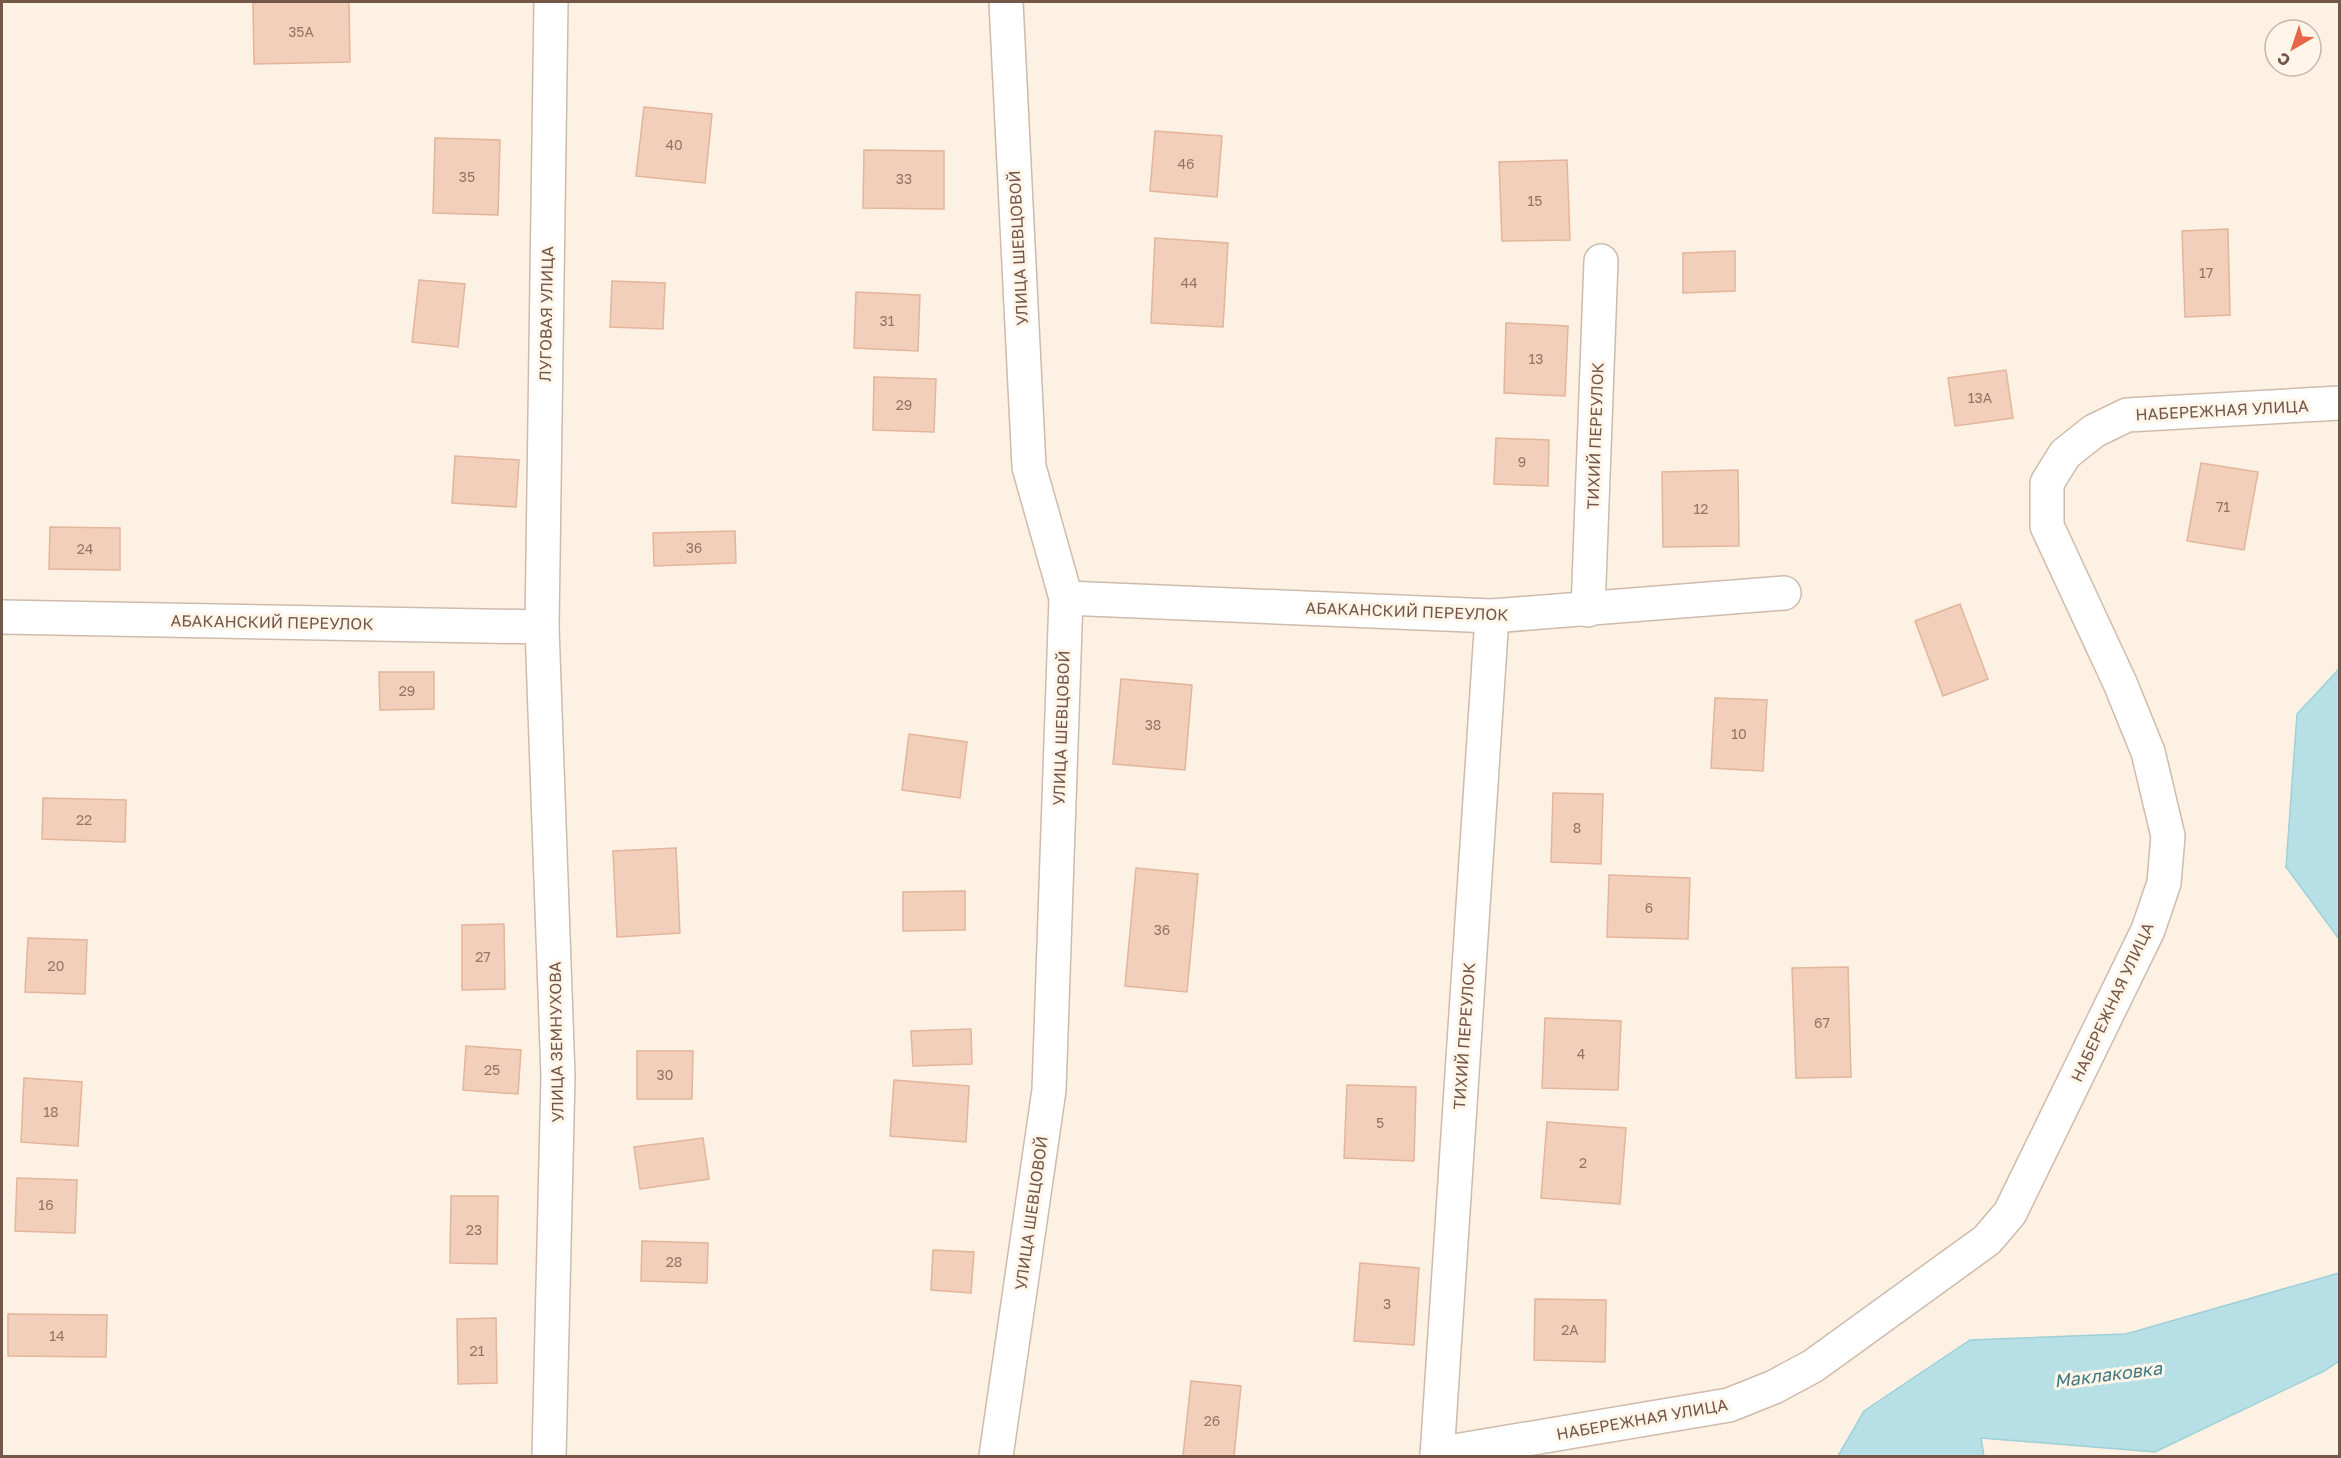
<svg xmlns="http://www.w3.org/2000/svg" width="2341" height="1458" font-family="'Golos Text',sans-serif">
<rect width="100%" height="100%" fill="#fcf1e3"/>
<g fill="#b7e0e6" stroke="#9ed0d7" stroke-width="1.5">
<path d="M2339,669V939L2286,867L2297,714Z"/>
<path d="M2339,1273V1361L2324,1371L2155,1452L1981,1438L1984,1456H1838L1864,1411L1970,1340L2126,1334Z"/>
</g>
<g fill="#f2cfba" stroke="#e4b49b" stroke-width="1.5">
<path d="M253,2H349L350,62L254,64Z"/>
<path d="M644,107L712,114L705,183L636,176Z"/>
<path d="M1155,131L1222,136L1217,197L1150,191Z"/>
<path d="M435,138L500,140L498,215L433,213Z"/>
<path d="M864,150L944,151V209L863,208Z"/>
<path d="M1567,160L1570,240L1502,241L1499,162Z"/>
<path d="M2228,229L2230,315L2185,317L2182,231Z"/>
<path d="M1155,238L1228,243L1223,327L1151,323Z"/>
<path d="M1735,251V291L1683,293V253Z"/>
<path d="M419,280L465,284L458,347L412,342Z"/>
<path d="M612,281L665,283L663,329L610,327Z"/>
<path d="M856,292L920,295L918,351L854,348Z"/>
<path d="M1506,323L1568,326L1565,396L1504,393Z"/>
<path d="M2006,370L2013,418L1955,426L1948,378Z"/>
<path d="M874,377L936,379L934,432L873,430Z"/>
<path d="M1496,438L1549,440L1548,486L1494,484Z"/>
<path d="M455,456L519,460L516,507L452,503Z"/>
<path d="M2201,463L2258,472L2244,550L2187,541Z"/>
<path d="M1738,470L1739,546L1663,547L1662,472Z"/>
<path d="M50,527L120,528V570L49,569Z"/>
<path d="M735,531L736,563L654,566L653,533Z"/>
<path d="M1960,604L1988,679L1943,696L1915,621Z"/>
<path d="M379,672H434V709L380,710Z"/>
<path d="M1121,679L1192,685L1185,770L1113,764Z"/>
<path d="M1715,698L1767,700L1763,771L1711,768Z"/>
<path d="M909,734L967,742L960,798L902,790Z"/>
<path d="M1553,793L1603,794L1601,864L1551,862Z"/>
<path d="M43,798L126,800L125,842L42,839Z"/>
<path d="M676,848L680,933L617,937L613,851Z"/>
<path d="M1136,868L1198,874L1187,992L1125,986Z"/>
<path d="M1609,875L1690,878L1688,939L1607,937Z"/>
<path d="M965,891V930L903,931V892Z"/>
<path d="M504,924L505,989L462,990V925Z"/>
<path d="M28,938L87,940L85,994L25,992Z"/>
<path d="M1848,967L1851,1077L1796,1078L1792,968Z"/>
<path d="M1545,1018L1621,1021L1618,1090L1542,1088Z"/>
<path d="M971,1029L972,1064L913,1066L911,1031Z"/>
<path d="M466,1046L521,1050L518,1094L463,1090Z"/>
<path d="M637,1051H693L692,1099H637Z"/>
<path d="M24,1078L82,1082L78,1146L21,1142Z"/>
<path d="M894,1080L969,1086L966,1142L890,1136Z"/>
<path d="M1347,1085L1416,1087L1414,1161L1344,1158Z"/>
<path d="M1547,1122L1626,1128L1620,1204L1541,1198Z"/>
<path d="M703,1138L709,1179L640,1189L634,1147Z"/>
<path d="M17,1178L77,1180L75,1233L15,1231Z"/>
<path d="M451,1196H498L497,1264L450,1263Z"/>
<path d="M642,1241L708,1243L707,1283L641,1281Z"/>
<path d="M933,1250L974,1252L971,1293L931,1290Z"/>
<path d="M1360,1263L1419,1268L1414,1345L1354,1341Z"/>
<path d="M1535,1299L1606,1300L1605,1362L1534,1360Z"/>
<path d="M8,1314L107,1315L106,1357L8,1356Z"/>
<path d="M496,1318L497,1383L458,1384L457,1319Z"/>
<path d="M1191,1381L1241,1386L1234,1456H1183Z"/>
</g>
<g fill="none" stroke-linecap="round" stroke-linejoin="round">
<defs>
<g id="minor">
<path d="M1066,598L1492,616L1784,593"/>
<path d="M1588,610L1601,261"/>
<path d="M2,617L542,627"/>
<path d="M1437,1454L1729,1405L1774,1387L1813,1366L1987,1240L2010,1213L2148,930L2164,883L2168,836L2148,752L2120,683L2047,526V483L2065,454L2094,431L2127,415L2340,403"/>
<path d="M549,1456L558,1076L542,627L551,2"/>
<path d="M996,1456L1049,1090L1066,598L1029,467L1006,2"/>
<path d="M1437,1456L1492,616"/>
</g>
</defs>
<use href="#minor" stroke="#cfbbac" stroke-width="36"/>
<use href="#minor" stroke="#fff" stroke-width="33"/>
</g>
<g text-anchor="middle" stroke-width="6" stroke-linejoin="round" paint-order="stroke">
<g font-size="14" fill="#947565">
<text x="301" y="37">35А</text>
<text x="674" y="150">40</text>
<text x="1186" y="169">46</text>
<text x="467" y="182">35</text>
<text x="904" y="184">33</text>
<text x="1535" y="206">15</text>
<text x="2206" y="278">17</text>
<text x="1189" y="288">44</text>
<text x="887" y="326">31</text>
<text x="1536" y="364">13</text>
<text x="1980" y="403">13А</text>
<text x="904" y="410">29</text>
<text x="1522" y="467">9</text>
<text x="2223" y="512">71</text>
<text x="1701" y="514">12</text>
<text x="694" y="553">36</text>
<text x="85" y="554">24</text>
<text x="407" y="696">29</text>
<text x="1153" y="730">38</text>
<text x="1739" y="739">10</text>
<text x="84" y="825">22</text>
<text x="1577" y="833">8</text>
<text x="1649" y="913">6</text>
<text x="1162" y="935">36</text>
<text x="483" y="962">27</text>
<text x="56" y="971">20</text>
<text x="1822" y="1028">67</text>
<text x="1581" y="1059">4</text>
<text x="492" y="1075">25</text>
<text x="665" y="1080">30</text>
<text x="51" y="1117">18</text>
<text x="1380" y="1128">5</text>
<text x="1583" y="1168">2</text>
<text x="46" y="1210">16</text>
<text x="474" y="1235">23</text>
<text x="674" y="1267">28</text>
<text x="1387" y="1309">3</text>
<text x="1570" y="1335">2А</text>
<text x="57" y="1341">14</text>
<text x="477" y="1356">21</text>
<text x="1212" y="1426">26</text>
</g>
<g font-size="16" fill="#745749" stroke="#fff6e9">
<text transform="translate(1018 248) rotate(-93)" y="6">УЛИЦА ШЕВЦОВОЙ</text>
<text transform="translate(546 314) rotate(-89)" y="6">ЛУГОВАЯ УЛИЦА</text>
<text transform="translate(2222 410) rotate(-3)" y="6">НАБЕРЕЖНАЯ УЛИЦА</text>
<text transform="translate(1595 436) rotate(-88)" y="6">ТИХИЙ ПЕРЕУЛОК</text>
<text transform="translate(1407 611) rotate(2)" y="6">АБАКАНСКИЙ ПЕРЕУЛОК</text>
<text transform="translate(272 622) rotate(1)" y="6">АБАКАНСКИЙ ПЕРЕУЛОК</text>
<text transform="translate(1061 728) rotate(-88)" y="6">УЛИЦА ШЕВЦОВОЙ</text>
<text transform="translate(2112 1002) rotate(-65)" y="6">НАБЕРЕЖНАЯ УЛИЦА</text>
<text transform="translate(1464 1036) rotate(-86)" y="6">ТИХИЙ ПЕРЕУЛОК</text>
<text transform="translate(556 1042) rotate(-91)" y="6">УЛИЦА ЗЕМНУХОВА</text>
<text transform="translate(1031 1213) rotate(-82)" y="6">УЛИЦА ШЕВЦОВОЙ</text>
<text transform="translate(1642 1419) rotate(-10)" y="6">НАБЕРЕЖНАЯ УЛИЦА</text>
</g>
<g font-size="18" font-style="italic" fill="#3f7881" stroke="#fff6e9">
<text transform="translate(2108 1375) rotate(-7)" y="6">Маклаковка</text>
</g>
</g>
<rect width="2341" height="1458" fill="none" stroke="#745749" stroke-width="6"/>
<g transform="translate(2293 48) rotate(219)"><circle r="28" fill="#fff6e9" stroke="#c7b6a9" stroke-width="1.5"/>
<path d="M0-4.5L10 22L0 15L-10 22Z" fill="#e66647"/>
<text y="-9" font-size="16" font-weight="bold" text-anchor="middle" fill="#745749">С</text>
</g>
</svg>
